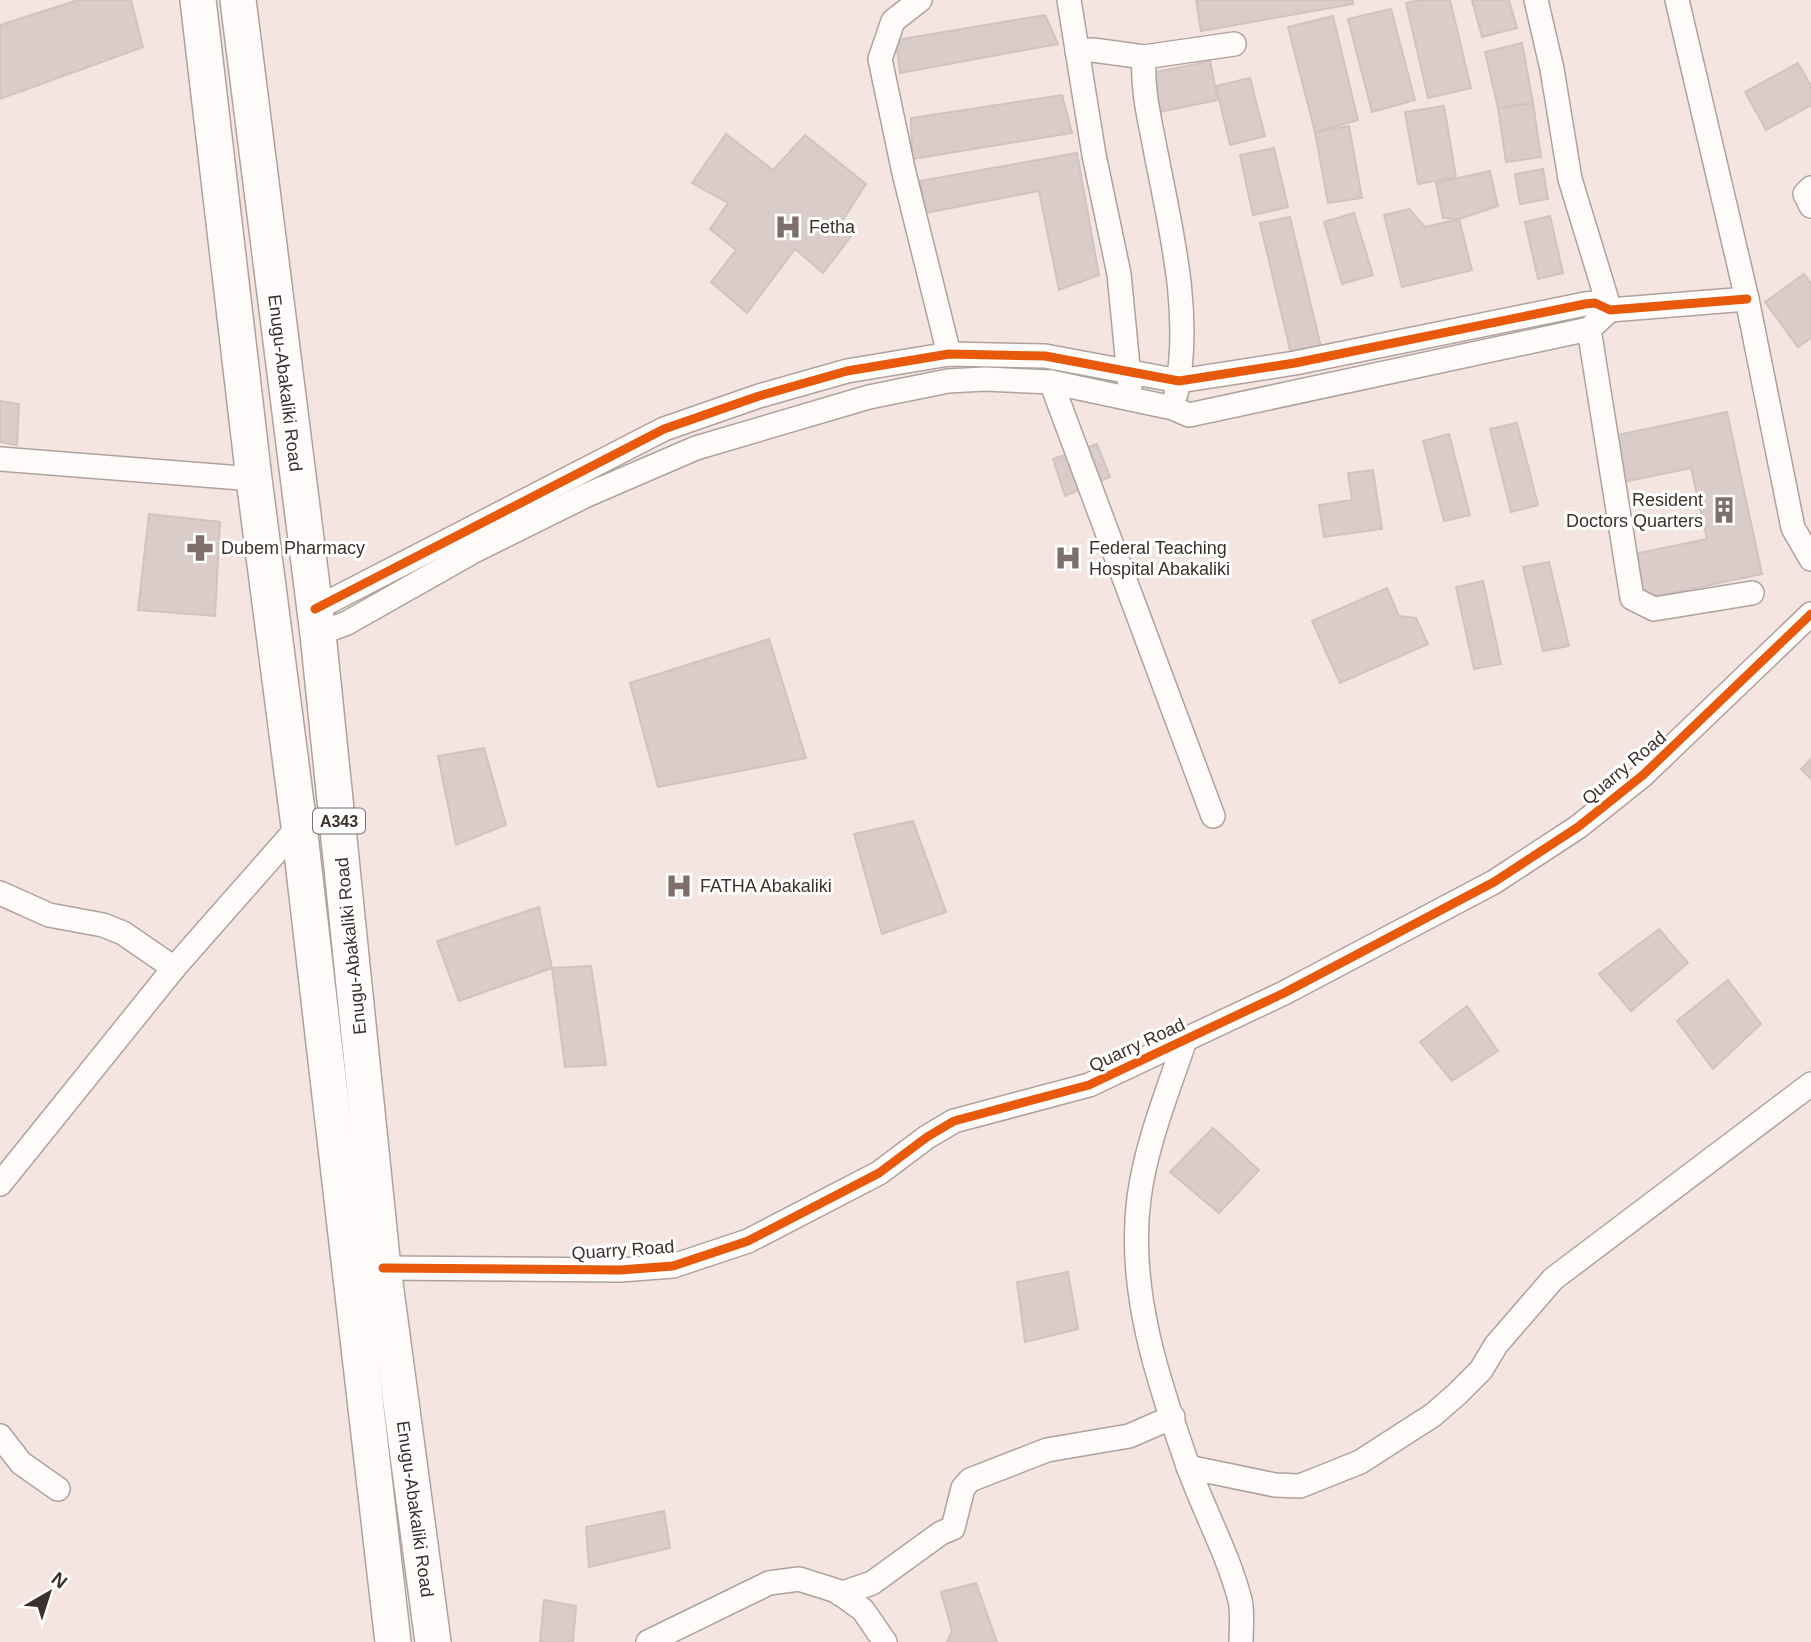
<svg xmlns="http://www.w3.org/2000/svg" width="1811" height="1642" font-family="Helvetica,sans-serif">
<rect width="100%" height="100%" fill="#f5e5e1"/>
<g fill="#daccc8" stroke="#d1c3c0" stroke-width="2">
<path d="M78,0H131L143,47L0,99V25Z"/>
<path d="M1196,0H1353V4L1201,31Z"/>
<path d="M1420,0H1450L1471,88L1428,98L1406,3Z"/>
<path d="M1472,0H1509L1517,28L1482,37Z"/>
<path d="M1391,9L1415,100L1372,112L1348,19Z"/>
<path d="M1045,15L1058,44L900,73L896,40Z"/>
<path d="M1333,16L1358,120L1315,132L1288,27Z"/>
<path d="M1522,43L1533,103L1498,108L1485,52Z"/>
<path d="M1210,61L1218,100L1159,112L1151,73Z"/>
<path d="M1798,63L1811,86V105L1766,130L1745,92Z"/>
<path d="M1250,78L1265,136L1230,145L1216,86Z"/>
<path d="M1062,95L1072,133L912,159L911,118Z"/>
<path d="M1533,103L1541,157L1506,162L1498,108Z"/>
<path d="M1444,106L1456,177L1418,184L1405,112Z"/>
<path d="M1349,126L1362,198L1328,203L1315,132Z"/>
<path d="M726,134L773,170L805,135L866,184L839,226L852,235L823,273L795,249L747,313L711,282L736,250L710,229L728,203L692,183Z"/>
<path d="M1274,148L1288,207L1253,215L1240,155Z"/>
<path d="M1077,153L1099,275L1059,290L1039,191L925,213L920,181Z"/>
<path d="M1543,169L1548,199L1520,204L1515,174Z"/>
<path d="M1490,171L1498,206L1459,219L1443,218L1436,183Z"/>
<path d="M1409,209L1425,227L1459,219L1472,270L1402,287L1384,215Z"/>
<path d="M1354,213L1373,275L1342,284L1324,222Z"/>
<path d="M1550,216L1563,273L1538,279L1525,222Z"/>
<path d="M1290,217L1321,347L1291,354L1260,223Z"/>
<path d="M1804,274L1811,284V338L1798,347L1765,302Z"/>
<path d="M0,401L19,404L17,445L0,442Z"/>
<path d="M1727,412L1762,574L1643,599L1634,554L1707,539L1691,468L1623,482L1613,436Z"/>
<path d="M1517,423L1538,505L1511,512L1490,429Z"/>
<path d="M1449,434L1470,515L1444,521L1423,441Z"/>
<path d="M1097,444L1110,477L1065,496L1053,459Z"/>
<path d="M1373,470L1382,529L1324,537L1319,505L1352,500L1348,473Z"/>
<path d="M149,514L220,522L215,616L138,610Z"/>
<path d="M1549,562L1569,646L1543,651L1523,567Z"/>
<path d="M1483,581L1501,664L1474,669L1456,587Z"/>
<path d="M1387,588L1399,616L1416,618L1428,644L1340,683L1312,621Z"/>
<path d="M769,639L806,758L658,787L630,683Z"/>
<path d="M484,748L506,825L456,845L438,756Z"/>
<path d="M1811,759V779L1801,769Z"/>
<path d="M913,821L946,912L882,934L854,834Z"/>
<path d="M539,907L552,968L459,1001L437,941Z"/>
<path d="M1659,929L1688,963L1631,1011L1599,974Z"/>
<path d="M591,966L606,1065L565,1067L552,968Z"/>
<path d="M1728,980L1761,1024L1713,1069L1677,1021Z"/>
<path d="M1467,1006L1498,1051L1452,1081L1420,1042Z"/>
<path d="M1213,1128L1259,1170L1219,1213L1170,1172Z"/>
<path d="M1068,1272L1078,1329L1025,1342L1017,1282Z"/>
<path d="M664,1511L670,1548L589,1567L586,1527Z"/>
<path d="M976,1583L997,1642H947L952,1631L941,1592Z"/>
<path d="M544,1600L576,1606L573,1642H540Z"/>
</g>
<g fill="none" stroke-linecap="round" stroke-linejoin="round">
<defs>
<g id="minor">
<path d="M920,0L893,21L880,59L904,173L949,354"/>
<path d="M1069,0L1094,155L1119,274L1130,387"/>
<path d="M1536,0L1552,69L1570,179L1610,310"/>
<path d="M1677,0L1747,299L1793,528L1811,559"/>
<path d="M1077,51L1093,50L1144,57"/>
<path d="M1811,188L1805,194L1811,206"/>
<path d="M1589,329L1632,598L1654,609L1752,593"/>
<path d="M1051,382L1213,816"/>
<path d="M1176,394C1193,313 1170,227 1155,148C1149,116 1142,90 1144,57L1234,44"/>
<path d="M0,459L254,479"/>
<path d="M315,609L664,429L759,396L847,371L949,354L1045,356L1179,381L1295,363L1585,304L1595,303L1610,310L1747,299"/>
<path d="M318,634L347,623L476,550L587,495L696,448L869,397L948,381L985,379L1051,382L1173,408L1189,415L1589,329L1610,310"/>
<path d="M0,893L49,915L103,925L123,933L174,968"/>
<path d="M1185,1040C1168,1091 1146,1144 1139,1198C1127,1289 1158,1381 1188,1466C1204,1511 1228,1554 1240,1600C1243,1613 1241,1629 1241,1642"/>
<path d="M0,1184L174,968L299,826L339,818"/>
<path d="M383,1268L620,1270L673,1266L748,1241L879,1173L927,1137L954,1121L1089,1085L1284,993L1494,882L1578,827L1643,775L1811,614"/>
<path d="M0,1436L21,1463L58,1489"/>
<path d="M1188,1467L1275,1485L1300,1486L1360,1462L1433,1415L1457,1394L1481,1370L1496,1345L1553,1279L1811,1084"/>
<path d="M840,1594L872,1583L941,1533L953,1528L963,1488L970,1480L1047,1450L1129,1436L1173,1417"/>
<path d="M648,1642L769,1583L799,1579L837,1591L863,1610L885,1642"/>
</g>
<g id="highway">
<path d="M198,0L254,479L299,826L393,1642"/>
<path d="M238,0L318,634L383,1268L433,1642"/>
</g>
</defs>
<use href="#minor" stroke="#afa29e" stroke-width="26"/>
<use href="#highway" stroke="#afa29e" stroke-width="38"/>
<use href="#minor" stroke="#fefbfa" stroke-width="23"/>
<use href="#highway" stroke="#fefbfa" stroke-width="35"/>
<defs>
<g id="cycleway">
<path d="M315,609L664,429L759,396L847,371L949,354L1045,356L1179,381L1295,363L1585,304L1595,303L1610,310L1747,299"/>
<path d="M383,1268L620,1270L673,1266L748,1241L879,1173L927,1137L954,1121L1089,1085L1284,993L1494,882L1578,827L1643,775L1811,614"/>
</g>
</defs>
<use href="#cycleway" stroke="#fff" stroke-width="13"/>
<use href="#cycleway" stroke="#e8590c" stroke-width="9"/>
</g>
<defs>
<symbol id="hospital-bare" viewBox="-9 -9 18 18"><path d="M-5-5h3v3.5h4V-5h3V5h-3V1.5h-4V5h-3Z" fill="#7e6f6b" stroke="#fff" stroke-width="2.5" paint-order="stroke"/></symbol>
<symbol id="building-bare" viewBox="-9 -9 18 18"><path d="M-4-6H4V6H1V3H-1V6H-4ZM-2.5-4.3h1.7v1.8h-1.7ZM.8-4.3h1.7v1.8H.8ZM-2.5-1h1.7V.8h-1.7ZM.8-1h1.7V.8H.8Z" fill="#7e6f6b" stroke="#fff" stroke-width="2.5" paint-order="stroke"/></symbol>
<symbol id="pharmacy-bare" viewBox="-9 -9 18 18"><path d="M-2-6h4v4h4v4h-4v4h-4v-4h-4v-4h4Z" fill="#7e6f6b" stroke="#fff" stroke-width="2.5" paint-order="stroke"/></symbol>
</defs>
<g fill-rule="evenodd">
<use href="#hospital-bare" x="769" y="208" width="38" height="38"/>
<use href="#building-bare" x="1705" y="491" width="38" height="38"/>
<use href="#pharmacy-bare" x="181" y="529" width="38" height="38"/>
<use href="#hospital-bare" x="1049" y="539" width="38" height="38"/>
<use href="#hospital-bare" x="660" y="867" width="38" height="38"/>
</g>
<g text-anchor="middle" stroke-width="6" stroke-linejoin="round" paint-order="stroke">
<rect fill="#fff" stroke="#786e6b" stroke-width="2" x="313" y="808.5" width="52" height="25" rx="5"/>
<g font-size="16" font-weight="bold" fill="#3e302c">
<text x="339" y="827">A343</text>
</g>
<g font-size="18" fill="#3e302c" stroke="#fff" text-anchor="start">
<text x="809" y="233">Fetha</text>
<text x="1703" y="506" text-anchor="end">Resident<tspan x="1703" dy="21">Doctors Quarters</tspan></text>
<text x="221" y="554">Dubem Pharmacy</text>
<text x="1089" y="554">Federal Teaching<tspan x="1089" dy="21">Hospital Abakaliki</tspan></text>
<text x="700" y="892">FATHA Abakaliki</text>
</g>
<g font-size="18" fill="#3e302c" stroke="#fff">
<text transform="translate(285 383) rotate(83)" y="6">Enugu-Abakaliki Road</text>
<text transform="translate(1624 768) rotate(-40)" y="6">Quarry Road</text>
<text transform="translate(351 946) rotate(-96)" y="6">Enugu-Abakaliki Road</text>
<text transform="translate(1137 1045) rotate(-25)" y="6">Quarry Road</text>
<text transform="translate(623 1250) rotate(-4)" y="6">Quarry Road</text>
<text transform="translate(415 1509) rotate(82)" y="6">Enugu-Abakaliki Road</text>
</g>
</g>
<g transform="translate(49 1593) rotate(39)" stroke="#ffffff" stroke-width="5" paint-order="stroke">
<path d="M0-5L12 26L0 18L-12 26Z" fill="#3e302c"/>
<text y="-10" font-size="19" font-weight="bold" text-anchor="middle" fill="#3e302c">N</text>
</g>
</svg>
